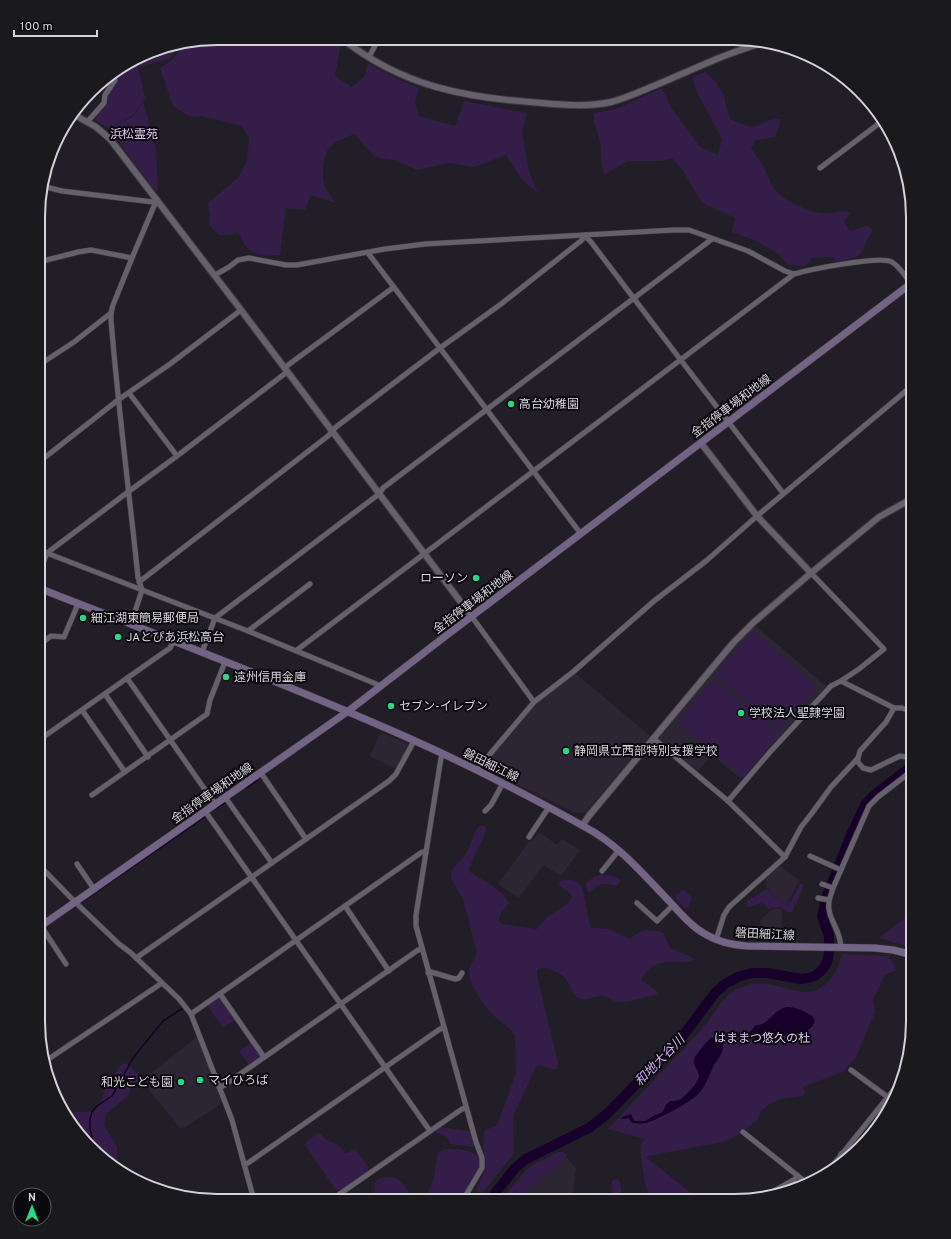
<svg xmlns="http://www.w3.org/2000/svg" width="951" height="1239" font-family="Overpass,'Noto Sans JP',sans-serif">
<rect width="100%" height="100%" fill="#221e27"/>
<g fill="#2c2634">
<path d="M756,626L827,687L740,778L712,755L698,771L658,740L737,643Z"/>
<path d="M575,673L650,736L586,812L575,813L482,767L536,703Z"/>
<path d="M381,732L409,745L396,769L370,756Z"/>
<path d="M539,832L557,845L562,839L580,850L561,876L543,865L519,898L498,884L530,840L532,841Z"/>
<path d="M780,865L784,870L799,880L788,903L773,895L767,887L765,877Z"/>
<path d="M774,909H782L781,941H765L766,932H760L761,919L770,911Z"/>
<path d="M198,1036L222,1101L217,1107L185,1127L180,1128L149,1090V1085L144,1079Z"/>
<path d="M567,1158L576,1168L572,1201L517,1200L538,1180Z"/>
</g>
<g fill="#341e49">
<path d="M217,38H334L341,43L335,76L352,87L365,76L368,63L383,72L419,88L415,102L419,116L455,126L464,101L527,113L522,133L529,171L538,194L520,177L506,155L474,167L448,163L417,170L394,160L375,157L354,134C346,138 334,141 329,148C323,156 321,178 325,187C328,193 332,198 336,203L311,195L305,210L286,208L280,255C268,256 254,256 246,247C244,244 241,236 238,232L229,235H219L209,225L210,215L208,203L239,177L247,161L249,138L242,126L202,116L190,117L173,106L160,68L171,61L186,43Z"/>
<path d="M180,44L169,59L138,67L145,98L133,115L113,127L134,116L143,101L156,148L158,191H155L110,129L89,116L103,102L113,83L111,75L159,48Z"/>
<path d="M706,72L717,84L724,95L726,106L730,119C738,122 747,128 755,126C764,124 771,117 781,119L775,137L755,140L751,149C755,154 759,159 762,164C767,173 770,183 776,191C782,200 810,212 820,213C830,215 841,209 850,213L844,222L850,231C856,230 862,226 868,226L873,230C868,237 866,244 862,251C858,259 844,260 836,262L834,257L811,258L810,262L804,266L788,265L780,255L754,240L732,232L735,218L702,203L683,170L672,158L661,161H628L604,175L601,160V150L600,142L594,122V113L616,109L662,88L671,107L700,147L718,155L722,139L697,92L692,77Z"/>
<path d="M752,631L818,687L781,730L715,674Z"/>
<path d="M714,679L780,735L743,778L677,722Z"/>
<path d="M481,825L486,827V832L468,870L470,872C483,881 501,888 509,903C504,909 494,919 502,924L537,929L547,917L567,904L572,897L571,894L559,885L560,881C569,879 578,879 582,887L590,925L592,928L608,929L629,939L643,930L659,931L663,933L670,948L691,957L693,960L690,962C675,962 659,959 648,970C645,974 642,976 641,980L657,991V994C648,997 625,1003 617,1002C611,1000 606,995 600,996C592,996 586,1002 579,998C571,995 571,984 565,978C562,974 556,972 552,970C546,968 543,967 537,970V975L558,1064L556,1069H553L539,1065L536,1067L513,1116L514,1153L484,1191L481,1193L478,1192L476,1189L486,1169V1163L483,1149L484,1133L486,1130L497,1125L498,1123L516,1073L515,1035C509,1027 501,1022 494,1016C486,1009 468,983 469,973C469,964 477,960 476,949L463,899L451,878V873L453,868L466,854L477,828Z"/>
<path d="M601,875C608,875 614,875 620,880L619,884C613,888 609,883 602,884C598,884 594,889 590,892H588L586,886V883L594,877Z"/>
<path d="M800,884H802L804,886L803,888L792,912H787L780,907L768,909L765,905L761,903L749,907L745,906L747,901L767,889L770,891L775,897L790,903Z"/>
<path d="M683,890L686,891L692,898L689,906L688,908L683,907L676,899V895Z"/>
<path d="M913,912V948L879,938Z"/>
<path d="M842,954L889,956V959L892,960L896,970L885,975L873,999L875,1012L856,1057L843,1072L802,1087L805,1091V1094L802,1096L781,1099L771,1103L760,1112L757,1120L741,1133L724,1142L647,1156V1158L701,1201H657L650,1195L645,1185L640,1147L641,1144L645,1139L608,1129L694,1038C698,1033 702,1029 706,1024C717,1010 724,994 742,987C749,984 757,983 766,984C789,986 809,1003 829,981C836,973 839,966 842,954Z"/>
<path d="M219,997L220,998L236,1019L223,1028L207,1005Z"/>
<path d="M252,1042L261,1056L260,1057L249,1065L239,1051Z"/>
<path d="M126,1063L138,1074L139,1080L131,1088L127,1097L106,1114L104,1126L117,1147V1166L123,1172L135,1177L117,1171L97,1152L93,1141L78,1133L65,1114L71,1112H90L94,1111L101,1104L105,1089L121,1065Z"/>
<path d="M440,1127L469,1131L474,1145L472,1147L450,1144L447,1137L436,1133V1130Z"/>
<path d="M317,1134H321L325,1139L338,1145L345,1153H348L354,1149L356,1150L367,1165L368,1171L344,1189L337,1190L334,1187L305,1145L307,1141Z"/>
<path d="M445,1149C456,1149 486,1149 480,1168C476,1180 465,1189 460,1200H425L434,1178L437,1155L439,1152Z"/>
<path d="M559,1152H563L566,1154V1157L564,1161L532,1186L517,1200H503L504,1196L528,1168L538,1162Z"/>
<path d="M392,1177C402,1178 408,1192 414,1200H374L375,1182L381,1178Z"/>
<path d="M616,1179L619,1180L620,1182L623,1201H611L612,1182L613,1180Z"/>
</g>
<g fill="#170029">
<path d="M787,1007C795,1007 803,1010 810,1015C824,1023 802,1035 795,1036C788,1037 782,1034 776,1035C769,1037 765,1042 759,1042L749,1033L756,1025C770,1025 772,1010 787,1007Z"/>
<path d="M713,1037C723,1036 725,1046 721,1054C719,1059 715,1062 713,1067C708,1077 706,1086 698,1094C691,1102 657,1120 646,1123C641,1124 636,1124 631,1122L629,1118L621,1119L622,1117L631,1114L632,1117L635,1121H645L655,1115L661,1113L663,1111L666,1105L670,1101C673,1101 676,1101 679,1100C684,1098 699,1082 699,1076C699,1071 694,1067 694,1061C694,1056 708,1039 713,1037Z"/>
</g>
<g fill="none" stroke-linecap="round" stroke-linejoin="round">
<g stroke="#170029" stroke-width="1.5">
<path d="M247,788L258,780"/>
<path d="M217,808L226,802"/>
<path d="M156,851L206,816"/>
<path d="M82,902L154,852"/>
<path d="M95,1151L90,1129V1119L92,1112L97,1106L112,1096L133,1058L163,1021L183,1008"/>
</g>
<path stroke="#170029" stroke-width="10" d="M490,1200L515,1168L526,1159L589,1128L607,1114L682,1037L715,993L725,984L738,977L752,973H767L801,979L808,978L815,976L821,971L825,966L828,959L829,952V936L822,916L826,898L851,835L865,805L872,797L913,765"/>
<defs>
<g id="minor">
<path d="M369,57L379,38"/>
<path d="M87,122L104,103L105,95L115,80L113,75"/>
<path d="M820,168L881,122"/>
<path d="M42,186L62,191L153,202L156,200"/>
<path d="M368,253L581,534"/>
<path d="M39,262L78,252L91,250L132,258"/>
<path d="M215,275L229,267L238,260L249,258L286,265H297L385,249L425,244L674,230H689L748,251L785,271L794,274"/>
<path d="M111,313V320C118,406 129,491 138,577L142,590L131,624"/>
<path d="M39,365L74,342L111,313L113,305L132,258L157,199"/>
<path d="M284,368L394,287"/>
<path d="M129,393L177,456"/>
<path d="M39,462L118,400L170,364L241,310"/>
<path d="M39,550L248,631L381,686"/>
<path d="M811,573L884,649L859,669L841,681L894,708H902L913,712"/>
<path d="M39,574L47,553L128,492L177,456L287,372"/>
<path d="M139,582L328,436L336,427L440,348L501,304L582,240L586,235L587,238L591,242L680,359L783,493"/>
<path d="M472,617L534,702"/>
<path d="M248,631L310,584"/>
<path d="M39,645L51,636L64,637L78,604"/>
<path d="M297,650L794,274C808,270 881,255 892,262C900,267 906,277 912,285"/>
<path d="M202,652L215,618L379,494L383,488L712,239"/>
<path d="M127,678L215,804"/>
<path d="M105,694L148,757"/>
<path d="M82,710L125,772"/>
<path d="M653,738L728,801L770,752L831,686L841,681"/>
<path d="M39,740L170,648L174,641"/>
<path d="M443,754L441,758L416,915V926L476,1142L482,1158V1168L463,1200"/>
<path d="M858,758V762L863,768L871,770L900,756L907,757L913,764"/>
<path d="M478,770L480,766L534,702L573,672L654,601L706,561L757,516L913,385"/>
<path d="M261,773L306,839"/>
<path d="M92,795L207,714L210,700L225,662"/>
<path d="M225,797L272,863"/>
<path d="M728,801L785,857"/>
<path d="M205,811L430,1131"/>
<path d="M485,811L491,805L503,783"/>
<path d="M529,837L549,807"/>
<path d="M810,856L841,870"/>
<path d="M38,864L75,902L119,944L131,953L179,999L191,1014L232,1120L254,1200"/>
<path d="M77,864L94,889"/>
<path d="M602,871L619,850"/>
<path d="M822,884L833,888"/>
<path d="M818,898L829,900"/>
<path d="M637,903L657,921L673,905"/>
<path d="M345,906L389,971"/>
<path d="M38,920L49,921"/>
<path d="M41,926L66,964"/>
<path d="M716,940L724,915L729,907L785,857L801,827L812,813L831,787L858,758L860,751L886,722L894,708"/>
<path d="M841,948C841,929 826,918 829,901C830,897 832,892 833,888L869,806L878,797L913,770"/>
<path d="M136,958L389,781L396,774L414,741"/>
<path d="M428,973L431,972L455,979L459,978L462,973"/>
<path d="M220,994L264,1057"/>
<path d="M191,1014L422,852L426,853"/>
<path d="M47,1060L162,983"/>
<path d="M851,1070L893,1101"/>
<path d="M219,1087L223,1086L418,950L422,949"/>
<path d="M743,1132L808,1184"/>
<path d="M841,1154L848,1159"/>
<path d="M244,1164L248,1163L440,1029L444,1028"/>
<path d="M825,1175L904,1077"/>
<path d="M772,1192L795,1179L797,1175"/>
<path d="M331,1200L462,1109L466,1108"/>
</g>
<g id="tertiary">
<path d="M341,38C403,87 466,98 542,103C565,105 588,107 611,102C627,98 641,91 656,85C692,70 728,52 766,42"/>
<path d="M73,114L96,127L110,139L241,310L472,617"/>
<path d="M701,443L757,516L811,573"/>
<path d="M583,825L588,817L733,643L754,622L811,573L879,517L913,498"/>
</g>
<g id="secondary">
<path d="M39,588C70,601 102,612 133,625C227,662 321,699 413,740C471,766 529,796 585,827C619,845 643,874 669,901C680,913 691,926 705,934C718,942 732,945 747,946L875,948L893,950L913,955"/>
<path d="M38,928L347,712L443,638L913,282"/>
</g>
</defs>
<use href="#minor" stroke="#3b3840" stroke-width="6"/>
<use href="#tertiary" stroke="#3b3840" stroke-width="8"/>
<use href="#secondary" stroke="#3b3840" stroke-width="8"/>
<use href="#minor" stroke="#65606b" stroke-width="5"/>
<use href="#tertiary" stroke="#65606b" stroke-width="6"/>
<use href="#secondary" stroke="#736384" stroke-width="7"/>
</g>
<g fill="#29d885" stroke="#0a090d" stroke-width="1.5">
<circle cx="511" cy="404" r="4"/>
<circle cx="476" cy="578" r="4"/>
<circle cx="83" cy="618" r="4"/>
<circle cx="118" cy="637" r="4"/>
<circle cx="226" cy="677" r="4"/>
<circle cx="391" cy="706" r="4"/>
<circle cx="741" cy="713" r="4"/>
<circle cx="566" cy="751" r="4"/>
<circle cx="200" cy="1080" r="4"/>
<circle cx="181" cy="1082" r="4"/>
</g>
<g text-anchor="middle" stroke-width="4" stroke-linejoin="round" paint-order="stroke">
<g font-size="12" fill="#ddc7f6" stroke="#0a090d">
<text x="134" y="138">浜松霊苑</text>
<text x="762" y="1042">はままつ悠久の杜</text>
</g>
<g font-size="12" fill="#d5d2d9" stroke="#0a090d" text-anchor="start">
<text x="519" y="408">高台幼稚園</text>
<text x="468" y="582" text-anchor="end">ローソン</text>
<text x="91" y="622">細江湖東簡易郵便局</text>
<text x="126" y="641">JAとぴあ浜松高台</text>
<text x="234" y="681">遠州信用金庫</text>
<text x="399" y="710">セブン-イレブン</text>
<text x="749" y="717">学校法人聖隷学園</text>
<text x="574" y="755">静岡県立西部特別支援学校</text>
<text x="208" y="1084">マイひろば</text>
<text x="173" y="1086" text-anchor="end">和光こども園</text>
</g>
<g font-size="12" fill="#d5d2d9" stroke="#0a090d">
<text transform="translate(731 406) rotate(-37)" y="4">金指停車場和地線</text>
<text transform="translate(473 602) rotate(-37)" y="4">金指停車場和地線</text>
<text transform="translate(491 765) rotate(26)" y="4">磐田細江線</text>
<text transform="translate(212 793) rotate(-35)" y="4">金指停車場和地線</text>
<text transform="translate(765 934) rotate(3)" y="4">磐田細江線</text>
</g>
<g font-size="13" font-style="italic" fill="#d2adfa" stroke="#0a090d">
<text transform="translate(659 1060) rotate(-46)" y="5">和地大谷川</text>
</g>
</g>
<path d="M0 0H951V1239H0ZM217 45H734A172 172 0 0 1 906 217V1022A172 172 0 0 1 734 1194H217A172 172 0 0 1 45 1022V217A172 172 0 0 1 217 45Z" fill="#1a191d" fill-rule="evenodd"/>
<path fill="none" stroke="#d5d2d9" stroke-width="2" d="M217 45H734A172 172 0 0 1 906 217V1022A172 172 0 0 1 734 1194H217A172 172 0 0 1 45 1022V217A172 172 0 0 1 217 45Z"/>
<g transform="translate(32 1207)"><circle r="19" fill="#0a090d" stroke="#5b595f"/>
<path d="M0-3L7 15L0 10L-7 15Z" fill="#29d885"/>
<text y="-6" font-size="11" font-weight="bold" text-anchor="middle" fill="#d5d2d9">N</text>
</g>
<path d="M14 30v6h83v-6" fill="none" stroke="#d5d2d9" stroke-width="2"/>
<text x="20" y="30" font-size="12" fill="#d5d2d9" stroke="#0a090d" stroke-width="3" paint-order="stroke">100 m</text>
</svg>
